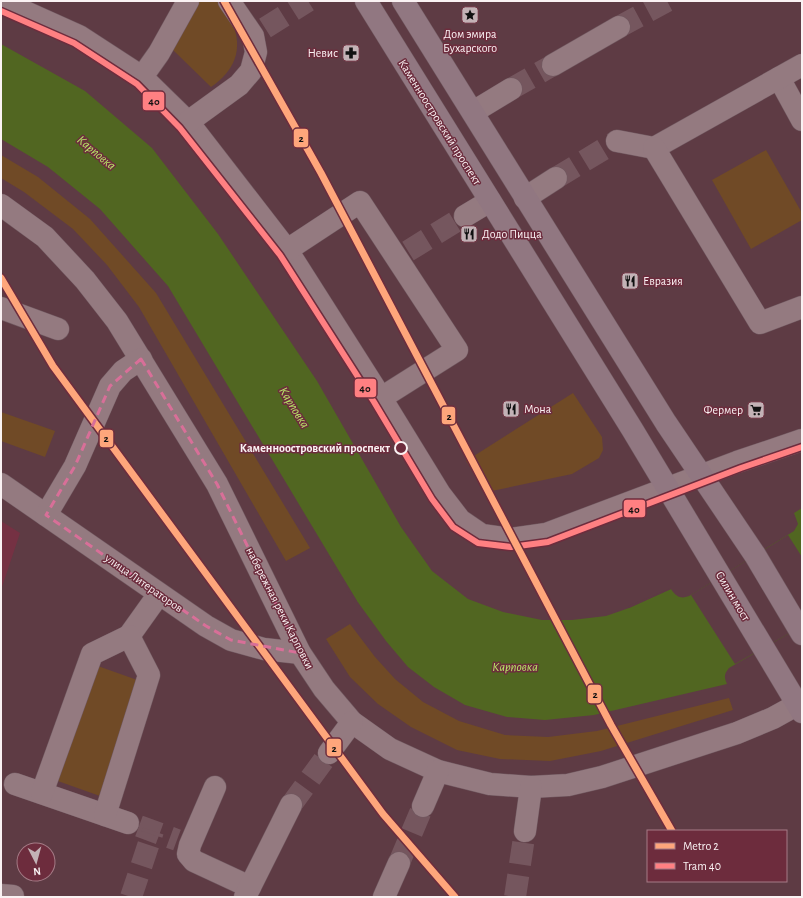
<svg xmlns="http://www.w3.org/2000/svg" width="803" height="898" font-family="'Alegreya Sans',sans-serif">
<rect width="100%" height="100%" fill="#5e3b44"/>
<path fill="#753143" d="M1,521L20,533L1,590Z"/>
<g fill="#704a26">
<path d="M198,1H219C224,8 229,15 232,22C244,50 234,71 211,87L172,49Z"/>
<path d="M766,150L802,213V220L751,249L712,180Z"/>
<path d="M1,155L38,177L90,219L156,293L310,548L286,561L139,307L107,265L73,229L24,192L1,178Z"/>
<path d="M573,393L602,437L603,450L599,458L572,474L487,492L466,461Z"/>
<path d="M1,412L55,431L45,457L1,441Z"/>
<path d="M350,624L375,657L395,679L423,702L459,721L505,735L548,737L597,731L729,698L733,710L601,751L550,761L500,759L457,750L411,727L378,704L350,677L326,639Z"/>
<path d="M95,665L140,681L100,796L55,780Z"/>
</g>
<path fill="#516621" d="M1,44L85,91L152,148L218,234L317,381L401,527L432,571L468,599L503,612L542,620H572L606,616L629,608L671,589C680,603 688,597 699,590L794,531L798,524L794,513L802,508V626L729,668C724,674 724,677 727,684L594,715L545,720L507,717L465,705L434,687L408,667L386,641L357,601L168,286L100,209L48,167L1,139Z"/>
<g fill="#5e3b44">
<path d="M788,535L802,557V626L735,664L691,595Z"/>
<path d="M329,556L357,601L355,602L328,557Z"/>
<path d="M671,588V589L629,608L628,606Z"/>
</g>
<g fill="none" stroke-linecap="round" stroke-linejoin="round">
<g stroke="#75565e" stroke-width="22" stroke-dasharray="22 11" stroke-linecap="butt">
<path d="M619,27L667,1"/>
<path d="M265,28L308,1"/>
<path d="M511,89L553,65"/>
<path d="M556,178L617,141"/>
<path d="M408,251L465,216"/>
<path d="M291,805L329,753"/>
<path d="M139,826L177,840"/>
<path d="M399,863L423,806"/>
<path d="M131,897L153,831"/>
<path d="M515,897L525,831"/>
</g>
<defs>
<g id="minor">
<path d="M1,1L79,36L142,77L188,122L287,250L381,398L440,494L460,520L482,535L511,539L546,534L737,462L802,440"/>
<path d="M553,65L619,27"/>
<path d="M142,77L159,53L188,1"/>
<path d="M779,78L802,120"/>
<path d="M473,112L511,89"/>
<path d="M188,122L239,85L251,71L256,52L253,36L229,1"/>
<path d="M617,141L654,148L802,65"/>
<path d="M654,148L760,323L802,307"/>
<path d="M525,198L556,178"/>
<path d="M1,205L45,237L85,280L117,321L217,484L300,653L324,689L352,722L390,749L438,771L490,784L531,787L568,785L602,777L737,733L773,718L802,702"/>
<path d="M465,216L490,201"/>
<path d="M287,250L360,202L457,350L381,398"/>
<path d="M1,308L58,329"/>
<path d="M1,484L206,626L231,640L264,649L300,653"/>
<path d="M46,515L75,466L110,386L123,371L141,359"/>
<path d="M129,636L159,594"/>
<path d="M329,753L352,722"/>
<path d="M15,784L128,823"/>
<path d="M215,787L190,845L188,854L194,861L250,887"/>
<path d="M42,793L92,654L129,636L149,675L105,815"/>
<path d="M423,806L438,771"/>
<path d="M525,831L531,787"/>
<path d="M1,895L13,896"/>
<path d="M245,897L291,805"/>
<path d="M384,897L399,863"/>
</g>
<g id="major">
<path d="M366,1L632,429L802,712"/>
<path d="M403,1L666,423L755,555L802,634"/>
</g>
</defs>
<use href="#minor" stroke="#715960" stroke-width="23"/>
<use href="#major" stroke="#715960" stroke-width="23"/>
<use href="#minor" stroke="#947a80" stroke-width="22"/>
<use href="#major" stroke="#917781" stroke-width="22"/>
<defs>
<path id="tram-1" d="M1,11L74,43L137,84L180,128L280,255L374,402L432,499L453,527L478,543L511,547L548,542L741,468L802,447"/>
</defs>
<use href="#tram-1" stroke="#6d2c3d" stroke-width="9"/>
<use href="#tram-1" stroke="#ff8082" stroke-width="6"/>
<defs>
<g id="metro-1">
<path d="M224,1L321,173L611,725L672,831"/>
<path d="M1,278L53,366L383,814L455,897"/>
</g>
</defs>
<use href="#metro-1" stroke="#6d2c3d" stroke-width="10"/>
<use href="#metro-1" stroke="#fea67b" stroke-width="7"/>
</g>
<path fill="none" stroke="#d86f98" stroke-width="3" stroke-dasharray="8 5" stroke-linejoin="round" d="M141,359L217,484L300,653L231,640L206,626L46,515L75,466L110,386Z"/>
<defs>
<symbol id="sight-square" viewBox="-11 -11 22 22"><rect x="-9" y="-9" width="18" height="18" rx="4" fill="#c3b2b6" stroke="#6d2c3d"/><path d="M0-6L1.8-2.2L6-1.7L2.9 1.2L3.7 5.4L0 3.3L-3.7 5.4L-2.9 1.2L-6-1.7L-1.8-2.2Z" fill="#111"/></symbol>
<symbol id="pharmacy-square" viewBox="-11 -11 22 22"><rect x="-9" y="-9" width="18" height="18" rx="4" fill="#c3b2b6" stroke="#6d2c3d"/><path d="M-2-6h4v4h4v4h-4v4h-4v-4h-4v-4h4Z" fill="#111"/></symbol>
<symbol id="restaurant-square" viewBox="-11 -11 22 22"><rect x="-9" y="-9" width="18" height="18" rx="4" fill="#c3b2b6" stroke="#6d2c3d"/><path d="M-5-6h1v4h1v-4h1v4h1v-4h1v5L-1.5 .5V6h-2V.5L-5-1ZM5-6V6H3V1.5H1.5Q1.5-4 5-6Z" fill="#111"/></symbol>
<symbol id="supermarket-square" viewBox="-11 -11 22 22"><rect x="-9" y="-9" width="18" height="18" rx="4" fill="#c3b2b6" stroke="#6d2c3d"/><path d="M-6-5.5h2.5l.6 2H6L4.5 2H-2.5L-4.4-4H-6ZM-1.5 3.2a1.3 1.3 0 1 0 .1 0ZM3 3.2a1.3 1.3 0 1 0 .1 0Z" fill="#111"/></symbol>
</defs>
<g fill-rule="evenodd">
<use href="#sight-square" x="460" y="5" width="20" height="20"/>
<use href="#pharmacy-square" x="341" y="43" width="20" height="20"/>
<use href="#restaurant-square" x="459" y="224" width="20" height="20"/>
<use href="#restaurant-square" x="620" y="271" width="20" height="20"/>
<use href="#restaurant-square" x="501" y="399" width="20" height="20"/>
<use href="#supermarket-square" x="746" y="400" width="20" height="20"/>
</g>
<circle fill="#6d2c3d" stroke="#faf2f3" stroke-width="2" cx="401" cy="448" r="6"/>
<g text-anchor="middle" stroke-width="3" stroke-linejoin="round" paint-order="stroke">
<g font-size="12" fill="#faf2f3" stroke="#6d2c3d" text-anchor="start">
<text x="470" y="38" text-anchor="middle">Дом эмира<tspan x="470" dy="14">Бухарского</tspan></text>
<text x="338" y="57" text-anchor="end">Невис</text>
<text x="482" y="238">Додо Пицца</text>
<text x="643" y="285">Евразия</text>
<text x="524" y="413">Мона</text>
<text x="743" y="414" text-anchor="end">Фермер</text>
</g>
<g font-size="12" fill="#faf2f3" stroke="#6d2c3d">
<text transform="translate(440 122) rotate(58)" y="4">Каменноостровский проспект</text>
<text transform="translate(144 583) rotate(35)" y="4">улица Литераторов</text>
<text transform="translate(733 596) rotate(59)" y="4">Силин мост</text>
<text transform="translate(280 608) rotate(63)" y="4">набережная реки Карповки</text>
</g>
<g font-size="12" font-weight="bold" fill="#faf2f3" stroke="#6d2c3d" text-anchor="end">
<text x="390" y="452">Каменноостровский проспект</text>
</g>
<g font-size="13" font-style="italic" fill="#b9e868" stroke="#6d2c3d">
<text transform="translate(97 152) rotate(40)" y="5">Карповка</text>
<text transform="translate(295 407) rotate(58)" y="5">Карповка</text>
<text x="515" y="671">Карповка</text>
</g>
</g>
<g stroke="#6d2c3d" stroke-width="1.5">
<rect x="142" y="91" width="23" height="20" rx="4" fill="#ff8082"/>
<rect x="293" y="128" width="16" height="20" rx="4" fill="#fea67b"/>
<rect x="354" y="378" width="23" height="20" rx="4" fill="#ff8082"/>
<rect x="441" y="406" width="15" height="19" rx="4" fill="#fea67b"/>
<rect x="99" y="429" width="15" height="19" rx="4" fill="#fea67b"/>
<rect x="623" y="499" width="23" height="19" rx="4" fill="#ff8082"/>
<rect x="587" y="684" width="15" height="20" rx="4" fill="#fea67b"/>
<rect x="326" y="738" width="16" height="19" rx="4" fill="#fea67b"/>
</g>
<g font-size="11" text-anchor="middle" font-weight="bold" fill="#111">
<text x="154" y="105">40</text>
<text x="301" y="142">2</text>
<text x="365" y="392">40</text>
<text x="449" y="420">2</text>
<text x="106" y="442">2</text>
<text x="634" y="513">40</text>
<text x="595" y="698">2</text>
<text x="334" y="752">2</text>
</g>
<rect width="803" height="898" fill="none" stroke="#faf2f3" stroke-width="4"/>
<rect x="647" y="830" width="140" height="52" fill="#6d2c3d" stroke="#a57b86"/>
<rect x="655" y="843" width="20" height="6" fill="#fea67b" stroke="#a57b86"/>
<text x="683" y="850" font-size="12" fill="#faf2f3">Metro 2</text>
<rect x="655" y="863" width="20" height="6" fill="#ff8082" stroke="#a57b86"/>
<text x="683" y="870" font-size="12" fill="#faf2f3">Tram 40</text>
<g transform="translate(36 862) rotate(174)"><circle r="19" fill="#6d2c3d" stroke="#a57b86"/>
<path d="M0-3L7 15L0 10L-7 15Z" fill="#c3b2b6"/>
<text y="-6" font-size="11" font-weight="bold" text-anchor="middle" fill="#faf2f3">N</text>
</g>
</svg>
